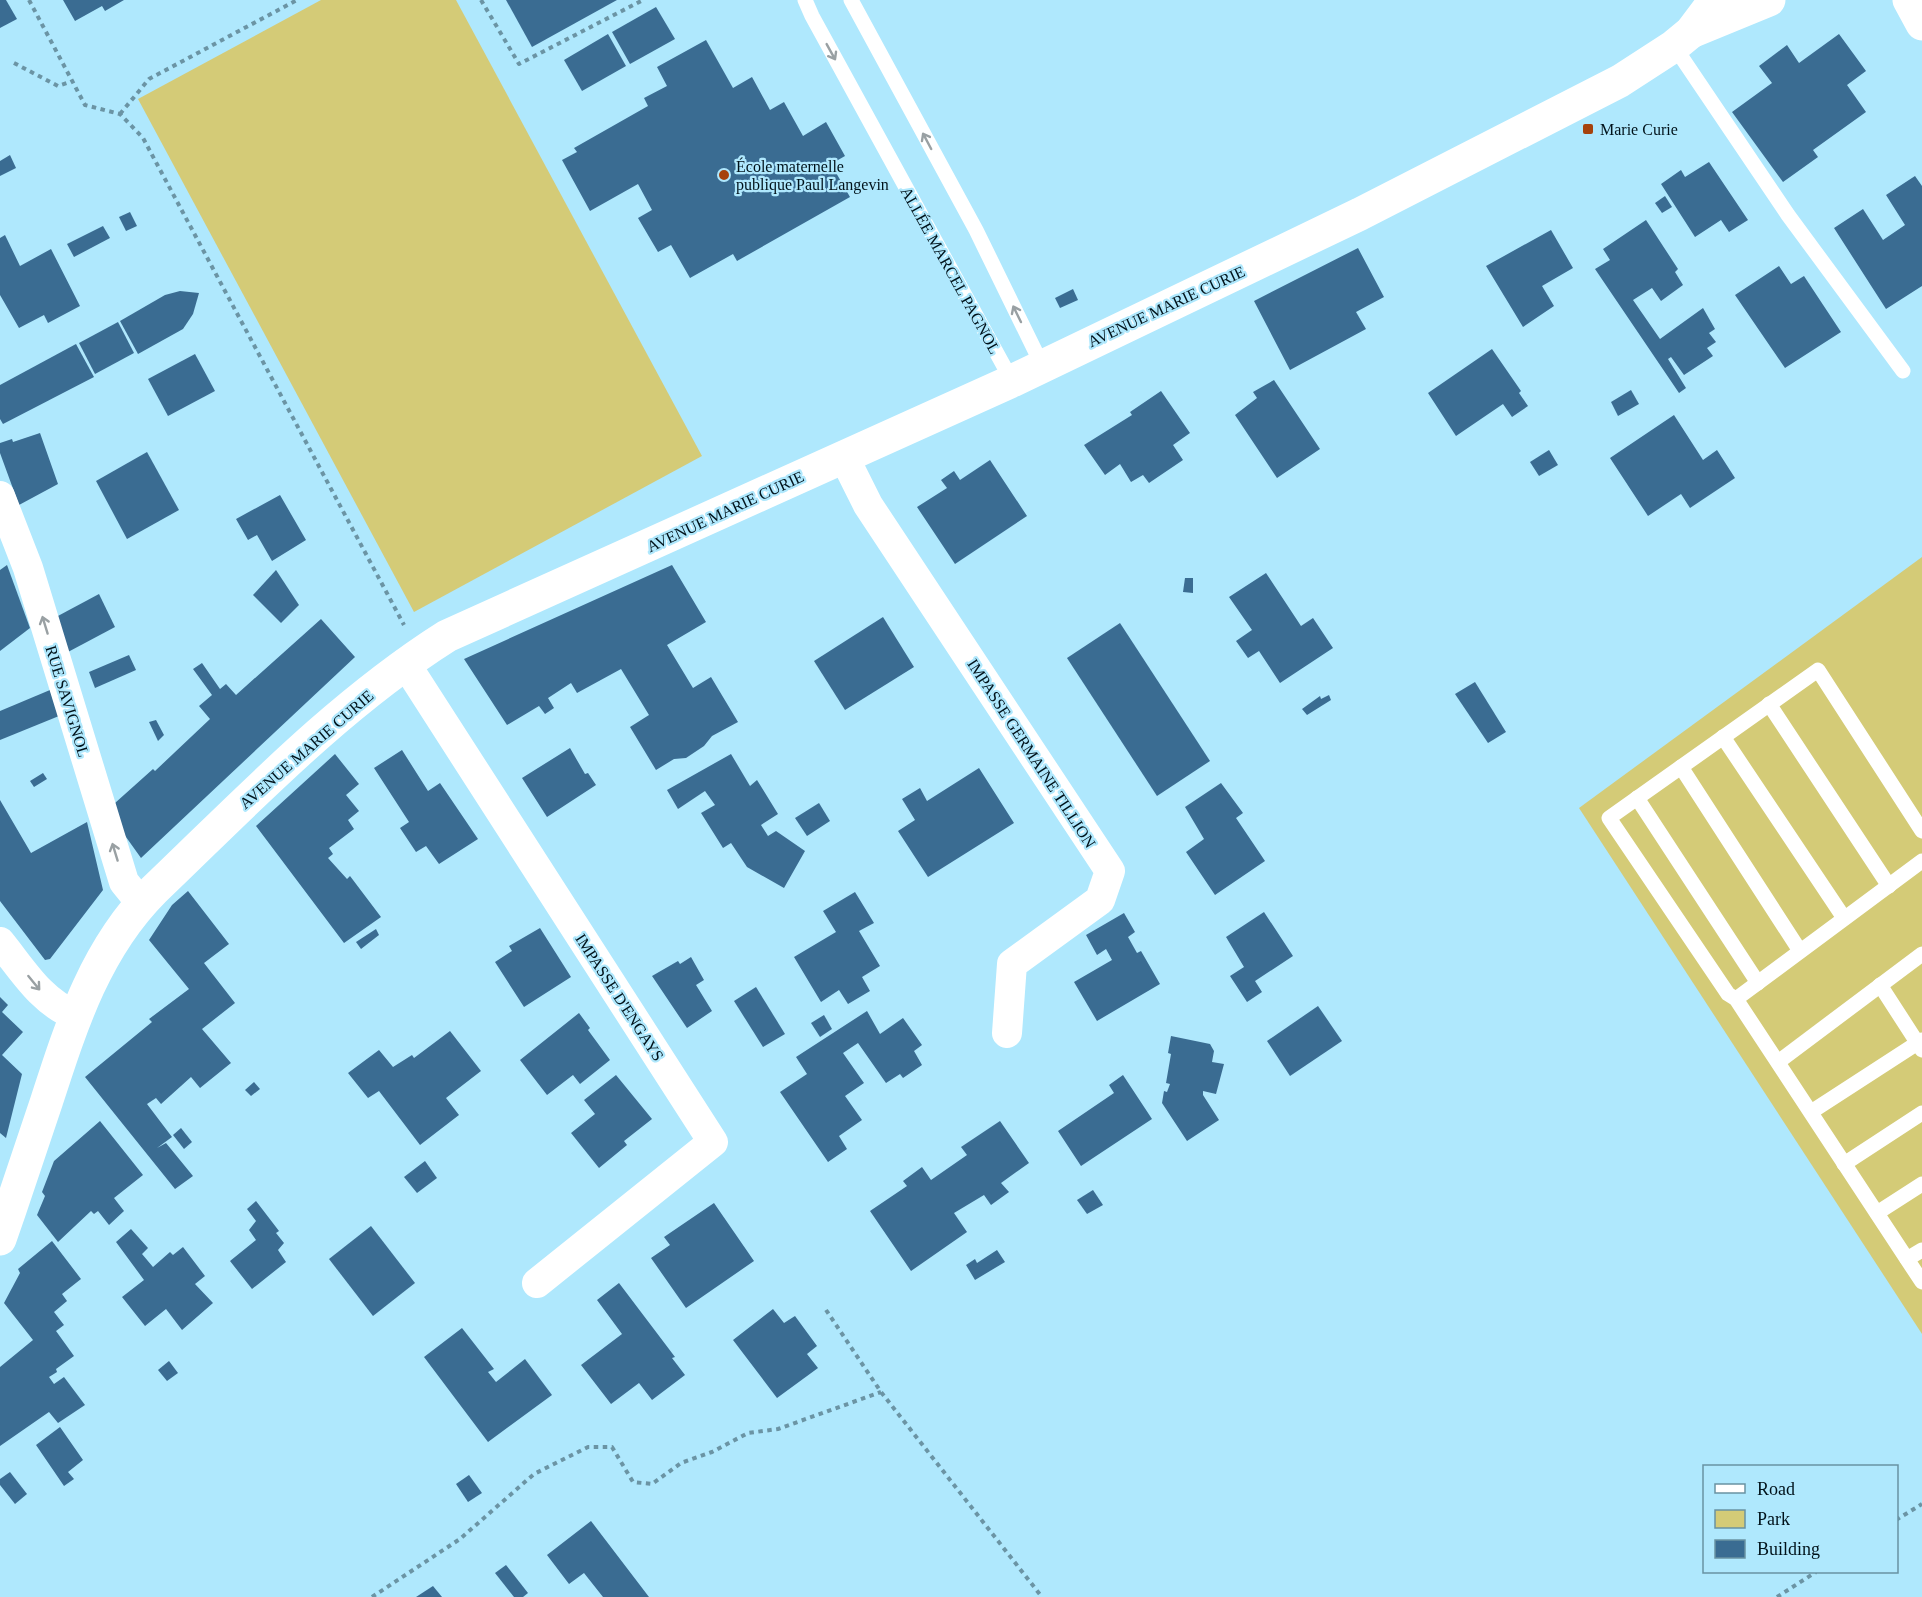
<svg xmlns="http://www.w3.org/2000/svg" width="1922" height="1597" font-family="Georgia,serif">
<rect width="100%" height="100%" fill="#afe8fd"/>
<g fill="#d4cb77">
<path d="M321,0H456L702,456L414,612L138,99Z"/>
<path d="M1922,557V1334L1579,808Z"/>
</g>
<g fill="#3a6c92">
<path d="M0,0H6L17,19L0,28Z"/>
<path d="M63,0H124L105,11L102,6L75,21Z"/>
<path d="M506,0H617L532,47Z"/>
<path d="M656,7L675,39L630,64L612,32Z"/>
<path d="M608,34L626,66L582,91L564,60Z"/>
<path d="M1839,34L1866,71L1847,85L1866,112L1813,150L1818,157L1783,182L1732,112L1772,83L1759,66L1787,45L1799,63Z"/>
<path d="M706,40L733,88L752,77L770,110L784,102L803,136L826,122L845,156L831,164L850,197L737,261L733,254L690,278L671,245L658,252L638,218L652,210L638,184L590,211L562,160L577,152L574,148L648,106L644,98L667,86L657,67Z"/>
<path d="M10,155L16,168L0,176V161Z"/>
<path d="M1709,162L1748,220L1729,232L1721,220L1695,237L1661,184L1681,170L1685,177Z"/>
<path d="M1915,176L1922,186V286L1886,309L1834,228L1863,209L1883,240L1905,225L1886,195Z"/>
<path d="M1665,196L1672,207L1662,213L1655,203Z"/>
<path d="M130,212L137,226L126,231L119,217Z"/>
<path d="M1646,220L1678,269L1675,272L1683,285L1661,301L1652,288L1633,300L1660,339L1703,308L1715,329L1709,333L1716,342L1707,348L1713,356L1684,375L1671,357L1668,359L1686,388L1679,393L1595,269L1610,260L1603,249Z"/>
<path d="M103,226L110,238L74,257L67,244Z"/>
<path d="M1551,230L1573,268L1542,286L1554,306L1523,327L1486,266Z"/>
<path d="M5,235L20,266L51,249L80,306L48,323L44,315L19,328L0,295V238Z"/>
<path d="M1358,248L1384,297L1356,312L1366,329L1290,370L1254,301Z"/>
<path d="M1779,266L1791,284L1804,276L1841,332L1785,368L1735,295Z"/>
<path d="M1073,289L1078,300L1060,308L1055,298Z"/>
<path d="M180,291L199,293L193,314L183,329L138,354L120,321L165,295Z"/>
<path d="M118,322L134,353L95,374L79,343Z"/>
<path d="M76,344L94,377L3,424L0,419V385Z"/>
<path d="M1492,349L1521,391L1519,393L1528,406L1512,417L1503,404L1456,436L1428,393Z"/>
<path d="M195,354L215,391L168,416L148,379Z"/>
<path d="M1274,380L1320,449L1277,478L1235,415L1257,398L1253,392Z"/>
<path d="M1631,390L1639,404L1618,416L1611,402Z"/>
<path d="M1161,391L1190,433L1173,445L1183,460L1149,483L1143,475L1131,482L1120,464L1105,475L1084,445L1132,415L1130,412Z"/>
<path d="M1674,415L1703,460L1717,450L1735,478L1690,508L1681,494L1648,516L1610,458Z"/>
<path d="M40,433L58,484L19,505L0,453V443L12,439L13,442Z"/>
<path d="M1549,450L1558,465L1539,476L1530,462Z"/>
<path d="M147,452L179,510L127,539L96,481Z"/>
<path d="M990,460L1027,516L955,564L917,507L947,488L941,480L954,471L960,480Z"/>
<path d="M280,495L306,540L272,561L257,535L248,540L236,519Z"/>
<path d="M7,565L30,628L0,651V570Z"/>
<path d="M672,565L706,622L667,645L693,688L711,677L738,722L712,736L704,746L686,758L674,759L656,770L630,727L649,715L621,669L577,693L571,683L548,698L554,708L545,714L539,706L507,725L464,659Z"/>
<path d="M276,570L299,605L281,623L253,595Z"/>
<path d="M1266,573L1301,626L1313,618L1333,648L1280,683L1259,651L1248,658L1236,641L1252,630L1229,597Z"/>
<path d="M1185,578H1193V593L1183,592Z"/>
<path d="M99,594L115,627L68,652L56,617Z"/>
<path d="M883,617L914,667L845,710L814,661Z"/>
<path d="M321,619L355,657L141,858L121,830L115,803L153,769L155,771L210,719L199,706L212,695L193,669L202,663L220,689L226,684L236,695Z"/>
<path d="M1120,623L1210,761L1157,796L1067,658Z"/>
<path d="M129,655L136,670L95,688L89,672Z"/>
<path d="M1475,682L1506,732L1488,743L1455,694Z"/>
<path d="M50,690L59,716L0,740V711Z"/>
<path d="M1329,695L1331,700L1307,715L1302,709L1320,696L1321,699Z"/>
<path d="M156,720L164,735L158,741L149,722Z"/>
<path d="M570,748L585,774L588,773L596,785L547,817L522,778Z"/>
<path d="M402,750L428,791L440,783L478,839L439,864L426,846L416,852L400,828L409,822L374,768Z"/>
<path d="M335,754L359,784L346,795L359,811L348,820L354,829L329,848L333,854L328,858L347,879L350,876L381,917L344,943L256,826Z"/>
<path d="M731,754L750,786L757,780L778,814L761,825L768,836L776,831L805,851L784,888L747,867L731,843L723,848L701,813L715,805L705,791L678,809L667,790Z"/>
<path d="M979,768L1014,823L928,877L898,831L915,820L902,799L920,788L927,801Z"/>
<path d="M43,773L47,779L34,787L30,781Z"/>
<path d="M1221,783L1243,813L1236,818L1265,861L1215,895L1186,852L1204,839L1185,807Z"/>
<path d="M0,800L31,853L87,822L103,890L50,959L45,960L0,901Z"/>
<path d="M819,803L830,821L807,836L795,818Z"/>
<path d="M188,891L229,944L204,963L235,1003L202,1029L231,1063L200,1088L191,1077L161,1104L156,1098L147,1104L172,1137L157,1148L166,1143L193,1176L175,1189L85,1077L152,1022L149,1019L189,989L149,940L172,905Z"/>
<path d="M855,892L874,923L859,931L880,966L862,977L870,991L848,1004L839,990L821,1002L794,957L836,932L823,911Z"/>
<path d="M1264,912L1293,956L1255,981L1262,992L1247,1002L1230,976L1244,967L1226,937Z"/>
<path d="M1124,913L1135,932L1128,937L1137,953L1141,951L1160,984L1097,1021L1074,982L1112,960L1106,949L1097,955L1086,935Z"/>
<path d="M540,928L571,977L524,1007L495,962L512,951L509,946Z"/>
<path d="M376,929L379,935L361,949L356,942Z"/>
<path d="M691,957L704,980L696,985L712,1011L687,1028L652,976L678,961L680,964Z"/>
<path d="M756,987L785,1034L763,1047L734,1001Z"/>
<path d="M0,997L8,1005L2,1012L23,1032L2,1055L22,1074L6,1138L0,1133Z"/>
<path d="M1318,1006L1342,1041L1290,1076L1267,1041Z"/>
<path d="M867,1011L880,1034L903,1018L922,1045L914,1051L922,1065L903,1078L900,1074L886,1083L858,1043L843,1053L864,1083L845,1096L862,1120L839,1136L847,1149L828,1162L780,1092L807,1074L796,1057Z"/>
<path d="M579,1013L590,1028L588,1030L610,1060L580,1084L573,1075L547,1095L520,1060Z"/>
<path d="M824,1015L832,1029L820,1037L811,1023Z"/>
<path d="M450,1031L481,1071L446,1098L459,1115L420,1145L379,1091L368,1098L348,1073L379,1050L393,1067L412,1055L414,1058Z"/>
<path d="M1171,1036L1210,1044L1214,1051L1212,1062L1224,1064L1216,1094L1203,1091V1095L1219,1120L1187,1141L1162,1103L1164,1091L1167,1092L1170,1084L1166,1083L1171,1054L1168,1053Z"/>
<path d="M616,1075L652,1119L624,1141L627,1145L599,1168L571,1133L595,1114L584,1100Z"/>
<path d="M1123,1075L1152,1119L1081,1166L1058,1131L1114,1093L1109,1085Z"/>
<path d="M254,1082L260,1089L251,1096L245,1090Z"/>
<path d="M100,1121L143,1175L114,1198L124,1211L109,1225L98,1211L94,1214L91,1211L58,1242L37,1215L45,1196L42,1192L54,1161Z"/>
<path d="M1000,1121L1029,1163L1001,1183L1009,1192L991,1205L984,1195L954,1213L967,1232L911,1271L870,1211L907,1186L903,1181L922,1167L931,1180L967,1155L961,1147Z"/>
<path d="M181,1128L192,1142L184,1149L173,1135Z"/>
<path d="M425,1161L437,1178L417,1193L404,1177Z"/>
<path d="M1093,1190L1103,1205L1087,1214L1077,1200Z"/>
<path d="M256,1201L279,1231L276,1233L284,1243L278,1250L286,1262L252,1289L230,1261L256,1240L249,1230L256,1221L247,1209Z"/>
<path d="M714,1203L754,1261L686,1308L651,1258L670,1245L664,1237Z"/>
<path d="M371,1226L415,1283L373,1316L329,1259Z"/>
<path d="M131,1229L148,1248L142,1254L153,1267L170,1252L173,1255L183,1247L205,1276L195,1284L213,1303L182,1330L166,1309L145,1326L122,1297L144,1280L116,1242Z"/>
<path d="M52,1241L81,1279L62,1294L67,1301L54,1312L64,1325L56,1331L74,1356L56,1369L57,1372L49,1377L54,1384L64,1377L85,1405L58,1423L49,1412L0,1446V1367L33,1340L4,1303L20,1273L18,1269Z"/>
<path d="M997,1250L1005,1262L975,1280L966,1265L975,1259L977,1263Z"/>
<path d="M619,1283L675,1357L672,1358L685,1375L652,1400L639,1383L611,1404L581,1365L622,1334L597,1300Z"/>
<path d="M773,1309L784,1323L795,1316L817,1346L807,1354L818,1368L777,1398L733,1340Z"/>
<path d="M462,1328L494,1369L488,1372L496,1382L525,1359L552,1395L488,1442L424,1357Z"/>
<path d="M169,1361L178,1373L167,1381L158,1370Z"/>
<path d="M60,1427L83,1460L68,1472L74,1479L64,1486L36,1445Z"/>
<path d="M10,1472L27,1494L15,1504L0,1485V1479Z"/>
<path d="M469,1475L482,1493L468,1502L456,1484Z"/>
<path d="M591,1521L649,1597H603L584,1573L569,1584L547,1555Z"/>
<path d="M506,1565L528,1593L523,1597H514L495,1573Z"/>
<path d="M433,1586L442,1597H416Z"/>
</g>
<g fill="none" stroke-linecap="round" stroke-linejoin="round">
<g stroke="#6b94a4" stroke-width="4" stroke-dasharray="4.5 4.5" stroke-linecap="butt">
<path d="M29,0L85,105L120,114L143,138L404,625"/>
<path d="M481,0L519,64L643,0"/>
<path d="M14,63L58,86L70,82"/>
<path d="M120,114L149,79L297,0"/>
<path d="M826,1310L881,1392L1042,1597"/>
<path d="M1896,1520L1922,1504"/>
<path d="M372,1597L460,1539L534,1474L588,1447H612L633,1482L652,1484L681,1463L712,1452L748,1433L778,1429L881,1392"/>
<path d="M1777,1597L1816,1572"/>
</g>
<g stroke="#fff" stroke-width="15">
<path d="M805,0L812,16L1012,381"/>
<path d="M851,0L976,230L1043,367"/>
<path d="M1674,46L1788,215L1903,371"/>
<path d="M1769,704L1889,886"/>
<path d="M1723,737L1844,918"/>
<path d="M1681,767L1800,951"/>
<path d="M1637,798L1758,983"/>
<path d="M1922,831L1818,670L1609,818L1728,994L1736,999L1922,1282"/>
<path d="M1880,985L1922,1050"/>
<path d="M1736,999L1922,861"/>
<path d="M1778,1062L1922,954"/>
<path d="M1811,1112L1922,1040"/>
<path d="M1844,1164L1922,1113"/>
<path d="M1877,1213L1922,1184"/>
<path d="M1907,1259L1922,1250"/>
</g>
<g stroke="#fff" stroke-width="30">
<path d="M844,457L868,505L1110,871L1100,900L1012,964L1007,1033"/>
<path d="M0,496L28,568L124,882L141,903"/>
<path d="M405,663L713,1142L537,1283"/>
<path d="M0,942C22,969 41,1002 75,1015"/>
</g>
<path stroke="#fff" stroke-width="33" d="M1909,0L1922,24"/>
<g stroke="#fff" stroke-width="33">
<path d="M1691,32L1769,0"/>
<path d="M0,1239C16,1193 31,1147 47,1100C72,1023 96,948 154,890C247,801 338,705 447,636L1012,381L1360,214L1620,81L1674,46L1691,32L1715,0"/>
</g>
</g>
<defs><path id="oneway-shaft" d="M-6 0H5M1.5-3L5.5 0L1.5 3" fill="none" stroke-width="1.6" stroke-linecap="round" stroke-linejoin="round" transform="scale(1.5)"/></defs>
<g stroke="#99a0a3">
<use href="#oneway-shaft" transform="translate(831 52) rotate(61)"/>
<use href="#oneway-shaft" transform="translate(927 141) rotate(-118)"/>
<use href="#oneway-shaft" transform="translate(1017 314) rotate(-116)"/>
<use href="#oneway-shaft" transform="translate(45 625) rotate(-107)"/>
<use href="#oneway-shaft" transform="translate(115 852) rotate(-107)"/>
<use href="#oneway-shaft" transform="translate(34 983) rotate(51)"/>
</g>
<g fill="#a6420c" stroke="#afe8fd" stroke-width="2">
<rect x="1582" y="123" width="12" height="12" rx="3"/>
<circle cx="724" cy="175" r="6"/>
</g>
<g text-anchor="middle" stroke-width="4.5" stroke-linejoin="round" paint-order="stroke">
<g font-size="16" fill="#00121a" stroke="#afe8fd" text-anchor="start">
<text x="1600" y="135">Marie Curie</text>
<text x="736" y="172">École maternelle<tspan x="736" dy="18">publique Paul Langevin</tspan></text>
</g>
<g font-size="16" fill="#00121a" stroke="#afe8fd">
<text transform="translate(951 270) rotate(61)" y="6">ALLÉE MARCEL PAGNOL</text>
<text transform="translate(1166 306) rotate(-25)" y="6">AVENUE MARIE CURIE</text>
<text transform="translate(725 511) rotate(-25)" y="6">AVENUE MARIE CURIE</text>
<text transform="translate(68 701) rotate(73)" y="6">RUE SAVIGNOL</text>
<text transform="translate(306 749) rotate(-41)" y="6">AVENUE MARIE CURIE</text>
<text transform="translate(1032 753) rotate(57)" y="6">IMPASSE GERMAINE TILLION</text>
<text transform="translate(620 997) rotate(57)" y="6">IMPASSE D'ENGAYS</text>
</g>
</g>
<rect x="1703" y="1465" width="195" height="108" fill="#afe8fd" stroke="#6992a2" stroke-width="1.5"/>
<rect x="1715" y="1484" width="30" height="9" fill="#ffffff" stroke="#6992a2" stroke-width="1.5"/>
<text x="1757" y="1495" font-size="18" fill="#00121a">Road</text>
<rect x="1715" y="1510" width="30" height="18" fill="#d4cb77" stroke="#6992a2" stroke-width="1.5"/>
<text x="1757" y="1525" font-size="18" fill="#00121a">Park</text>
<rect x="1715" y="1540" width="30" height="18" fill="#3a6c92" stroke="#6992a2" stroke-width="1.5"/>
<text x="1757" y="1555" font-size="18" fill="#00121a">Building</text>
</svg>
